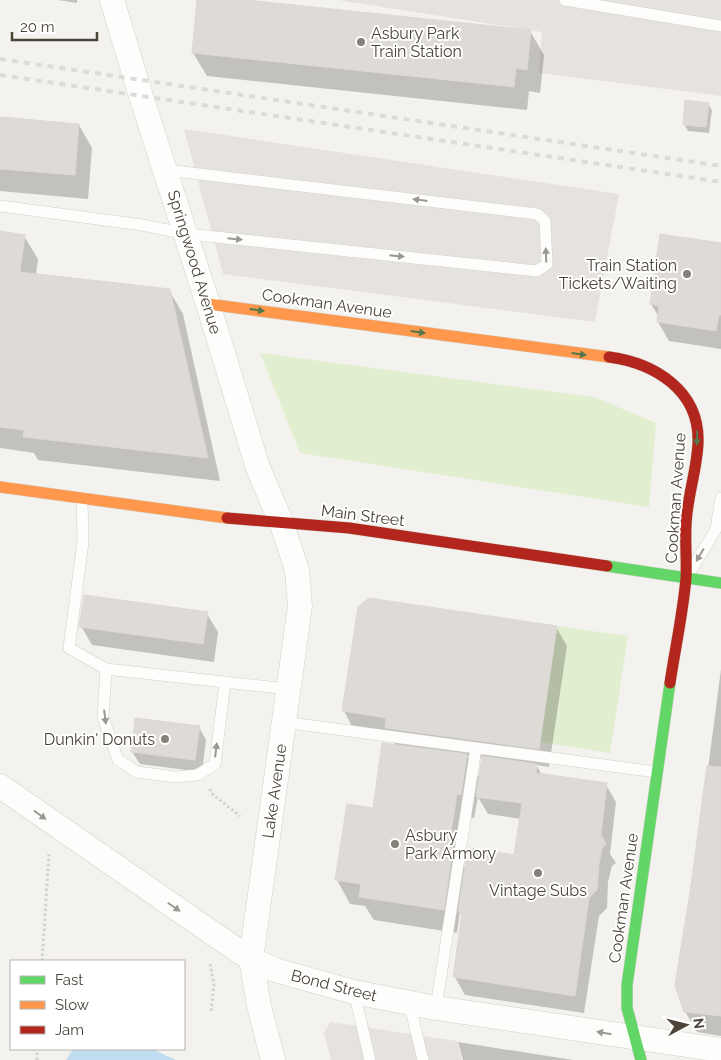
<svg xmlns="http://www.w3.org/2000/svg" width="721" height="1060" font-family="Raleway,sans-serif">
<rect width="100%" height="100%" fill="#f4f2ee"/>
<g fill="#e1eecf">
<path d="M260,353L594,397L656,423L649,507L300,453Z"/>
<path d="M557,626L628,636L610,753L540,742Z"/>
</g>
<g fill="#e6e3df">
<path d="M338,0H721V96L539,73L542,32Z"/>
<path d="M184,129L619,194L595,322L223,274Z"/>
<path d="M330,1022L457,1041L462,1060H331L324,1033Z"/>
</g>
<path fill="#c0ddf1" d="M73,1049H152L176,1060H66Z"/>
<g fill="#0003" fill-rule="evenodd">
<path d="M58,0H77V3Z"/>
<path d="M199,0H235L530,31L544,55L540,93L529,91L527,110L207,76L193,53Z"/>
<path d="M708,104L712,110L709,133L688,131L684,124Z"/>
<path d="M0,118L79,125L92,148L88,199L0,191Z"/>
<path d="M0,232L24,236L38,259L36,275L169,290L183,314L220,481L38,460L34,453L0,448Z"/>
<path d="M721,245V349L669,341L658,322L659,317L651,304Z"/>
<path d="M207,614L218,632L214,662L92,645L81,626Z"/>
<path d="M556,627L567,646L549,767L536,765L542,775L606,785L616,802L610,854L616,863L612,866L608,882L607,908L599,916L584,1013L465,995L455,977L463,917L460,912L457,933L374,920L365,906L350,904L337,880L374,810L396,746L390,735L354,730L344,711ZM467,756L483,758L480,779ZM478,797L488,814L521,819L515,856L466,870L463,864L470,817L474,818Z"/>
<path d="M721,669V1036L697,1032L685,1011L692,892Z"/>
<path d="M199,727L206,740L202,772L140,764L132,752Z"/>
<path d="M458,1042L573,1060H463Z"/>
</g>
<g fill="#dedbd6" stroke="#dcd9d4">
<path d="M197,0H247L531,30L527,70L516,68L514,87L192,53Z"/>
<path d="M685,100L709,103L706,127L683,125Z"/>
<path d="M0,117L79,124L75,175L0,169Z"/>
<path d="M0,231L25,235L20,272L170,289L208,458L23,437L24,430L0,427Z"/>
<path d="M660,234L721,243V315H719L716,331L657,322L659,306L650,304Z"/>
<path d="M84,595L208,612L203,644L79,627Z"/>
<path d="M369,598L557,626L539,749L385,728L386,718L342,711L358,607Z"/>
<path d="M135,718L200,726L195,760L131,752Z"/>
<path d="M382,743L467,754L461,795L457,794L449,845L453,846L444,910L359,897L361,884L335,880L347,804L373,808Z"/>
<path d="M482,756L537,764L536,773L607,783L601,835L606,844L602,848L599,864L597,890L589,898L575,996L453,977L462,913L458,912L468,848L514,855L522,803L476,797Z"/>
<path d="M707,766L721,767V1016L684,1012L675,985L690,892Z"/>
</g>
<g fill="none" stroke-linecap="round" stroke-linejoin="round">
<defs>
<g id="lane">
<path d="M565,0L721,26"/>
<path d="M0,206L142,225L187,234L537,271L547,264L545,221L537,214L166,170"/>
<path d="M82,499L83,542L69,648L106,669L288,689"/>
<path d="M692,569L716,529L721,498"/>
<path d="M106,669L103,718L118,760L137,772L175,777L197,775L215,764L225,682"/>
<path d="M283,722L656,772"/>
<path d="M354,992L370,1060"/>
<path d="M409,1002L423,1060"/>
<path d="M436,1008L476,748"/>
</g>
<g id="street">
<path d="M112,0L141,96L208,304L258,468L281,522L297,570L300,606L251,959L259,1006L273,1060"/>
<path d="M0,786L218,937L251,959L275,970L354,992L436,1008L721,1050"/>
</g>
<g id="fast">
<path d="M607,566L721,583"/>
<path d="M641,1060L627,1008V985L670,683"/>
</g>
<g id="slow">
<path d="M208,304L609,357"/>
<path d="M0,487L227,518"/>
</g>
<g id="jam">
<path d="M609,357C654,363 700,390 698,443C697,470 687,497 686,525C685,543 687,561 686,578C683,613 675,649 670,683"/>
<path d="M227,518L349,528L607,566"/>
</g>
</defs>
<use href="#lane" stroke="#d2d0cb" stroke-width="12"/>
<use href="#street" stroke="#d2d0cb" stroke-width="25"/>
<use href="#fast" stroke="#d3cfc5" stroke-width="12"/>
<use href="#slow" stroke="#d3cfc5" stroke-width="12"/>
<use href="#jam" stroke="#d3cfc5" stroke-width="12"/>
<g stroke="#d3d2cc" stroke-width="3" stroke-dasharray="2.5 2.5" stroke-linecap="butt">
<path d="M210,789L211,793L240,816"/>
<path d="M42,961L49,854"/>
<path d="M210,964L214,984L211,1011"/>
<path d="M37,1060V1049"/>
</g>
<use href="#lane" stroke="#fdfdfc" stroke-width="11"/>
<use href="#street" stroke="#fdfdfc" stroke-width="24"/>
<use href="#fast" stroke="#63d668" stroke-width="11"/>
<use href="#slow" stroke="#ff974d" stroke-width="11"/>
<use href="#jam" stroke="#b3261e" stroke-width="11"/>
<g stroke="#dbdbda" stroke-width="4" stroke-dasharray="6 6" stroke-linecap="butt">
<path d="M0,59L721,166"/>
<path d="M0,75L721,182"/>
</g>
</g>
<defs><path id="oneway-solid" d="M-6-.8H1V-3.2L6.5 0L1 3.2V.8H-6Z" transform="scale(1.25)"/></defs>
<g fill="#9b9791">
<use href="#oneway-solid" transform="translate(420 200) rotate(-173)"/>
<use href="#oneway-solid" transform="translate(235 239) rotate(6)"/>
<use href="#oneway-solid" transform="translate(546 255) rotate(-92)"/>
<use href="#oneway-solid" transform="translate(397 256) rotate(6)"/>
<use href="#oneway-solid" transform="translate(700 555) rotate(121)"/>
<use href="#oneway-solid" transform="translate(105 717) rotate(83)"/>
<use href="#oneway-solid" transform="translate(216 750) rotate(-83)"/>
<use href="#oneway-solid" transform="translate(40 815) rotate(36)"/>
<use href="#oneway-solid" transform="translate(174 907) rotate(35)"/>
<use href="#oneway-solid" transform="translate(604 1033) rotate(-170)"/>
</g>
<g fill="#537749">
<use href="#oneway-solid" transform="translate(257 310) rotate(8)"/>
<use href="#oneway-solid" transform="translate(418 332) rotate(8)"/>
<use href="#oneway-solid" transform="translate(579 354) rotate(8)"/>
<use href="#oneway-solid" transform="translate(697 438) rotate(91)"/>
</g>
<g fill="#868178" stroke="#fff" stroke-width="2">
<circle cx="361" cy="42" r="5"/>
<circle cx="687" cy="274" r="5"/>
<circle cx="165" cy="739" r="5"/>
<circle cx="395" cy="844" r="5"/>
<circle cx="538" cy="873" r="5"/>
</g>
<g text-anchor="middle" stroke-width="4" stroke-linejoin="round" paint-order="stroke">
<g font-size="16" fill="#4b4439" stroke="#fff" text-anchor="start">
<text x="371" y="39">Asbury Park<tspan x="371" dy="18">Train Station</tspan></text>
<text x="677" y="271" text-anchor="end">Train Station<tspan x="677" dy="18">Tickets/Waiting</tspan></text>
<text x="155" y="745" text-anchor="end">Dunkin' Donuts</text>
<text x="405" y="841">Asbury<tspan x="405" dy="18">Park Armory</tspan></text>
<text x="538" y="896" text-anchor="middle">Vintage Subs</text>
</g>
<g font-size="16" fill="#4b4439" stroke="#fff">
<text transform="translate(195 262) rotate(73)" y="6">Springwood Avenue</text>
<text transform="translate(327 303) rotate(8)" y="6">Cookman Avenue</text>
<text transform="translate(675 498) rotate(-86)" y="6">Cookman Avenue</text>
<text transform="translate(363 515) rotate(7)" y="6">Main Street</text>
<text transform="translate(274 791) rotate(-82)" y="6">Lake Avenue</text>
<text transform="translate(623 898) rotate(-82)" y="6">Cookman Avenue</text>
<text transform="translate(334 985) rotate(14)" y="6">Bond Street</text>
</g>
</g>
<rect x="10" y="960" width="175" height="90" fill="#ffffff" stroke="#b7b4b0"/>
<rect x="20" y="976" width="25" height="8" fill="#63d668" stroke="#b7b4b0"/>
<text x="55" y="985" font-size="15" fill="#4b4439">Fast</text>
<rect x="20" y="1001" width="25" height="8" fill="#ff974d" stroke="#b7b4b0"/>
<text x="55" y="1010" font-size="15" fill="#4b4439">Slow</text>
<rect x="20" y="1026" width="25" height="8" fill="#b3261e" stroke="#b7b4b0"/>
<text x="55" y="1035" font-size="15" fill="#4b4439">Jam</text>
<g transform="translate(686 1025) rotate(83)" stroke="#ffffff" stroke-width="4" paint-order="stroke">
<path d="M0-4L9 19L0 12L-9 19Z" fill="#4b4439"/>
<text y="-8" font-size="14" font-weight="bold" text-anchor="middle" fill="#4b4439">N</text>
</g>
<path d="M12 32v8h85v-8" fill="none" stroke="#4b4439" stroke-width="2.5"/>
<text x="20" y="32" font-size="15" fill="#4b4439" stroke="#ffffff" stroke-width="4" paint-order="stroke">20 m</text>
</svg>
